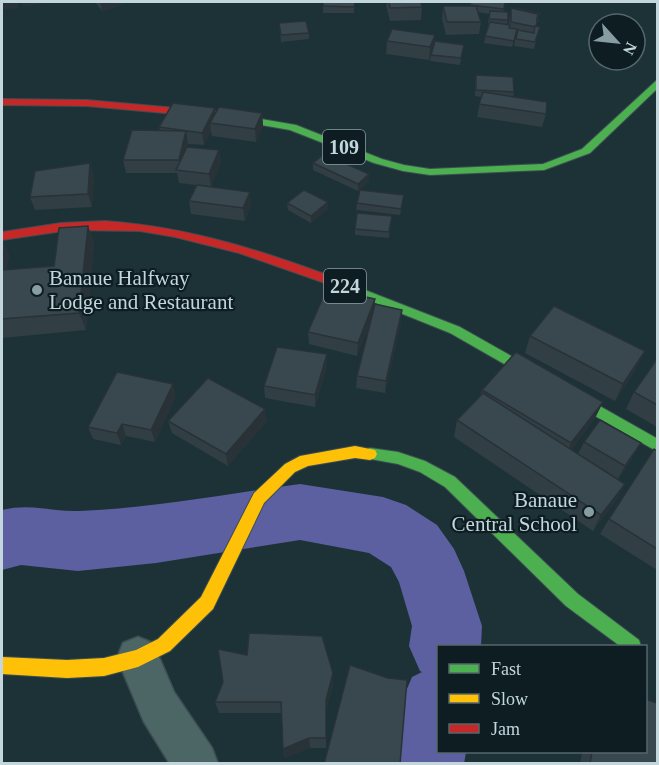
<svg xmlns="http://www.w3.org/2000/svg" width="659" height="765" font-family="'Times New Roman',serif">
<rect width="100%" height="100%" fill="#1d3237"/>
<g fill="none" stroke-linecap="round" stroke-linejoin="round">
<path fill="#5c60a0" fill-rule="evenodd" d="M300,484L383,497L406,505L437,525L454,549L464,571L482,626L481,646H438V752H466L464,764H386L401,703L412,677L422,672L420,671L409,646L412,626L399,582L391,567L369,553L300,540L156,563L78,571L21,565L2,570V510C32,503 51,512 80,511C153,508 227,494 300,484Z"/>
<defs>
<path id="street" d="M138,637L153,643L174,692L212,748L218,764H170L144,722L117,658L123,643Z"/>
<g id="fast">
<path d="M658,79V88L590,153L544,170L430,175L403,171L374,163L290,130L221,118L216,115L221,112L296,125L382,159L404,165L430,169L543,164L582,149Z"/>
<path d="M342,281L460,327L658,439V452L450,333L338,288L336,285L338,282Z"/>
<path d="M370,448L398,452L425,461L455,477L578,594L639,640L641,646H620L566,606L445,487L420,472L398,464L365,458L363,454L365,450Z"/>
</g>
<path id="slow" d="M355,446L375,450L377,454L375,458L370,460L355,458L308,466L295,472L264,503L213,609L170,651L138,667L104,676L67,678L2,674V657L67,660L104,658L136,650L158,639L201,597L254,493L285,464L300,456Z"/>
<g id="jam">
<path d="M2,99L87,100L221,112L226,115L221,118L87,106L2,105Z"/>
<path d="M105,221C190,227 267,252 346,282L348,285L342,289L239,253L175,237L140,231L70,230L2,240V232L61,223Z"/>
</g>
</defs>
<use href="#street" stroke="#3d4e52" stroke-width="3"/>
<use href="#fast" stroke="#3d4e52" stroke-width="2"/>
<use href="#slow" stroke="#3d4e52" stroke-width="2"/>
<use href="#jam" stroke="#3d4e52" stroke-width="2"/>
<use href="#street" fill="#4c6665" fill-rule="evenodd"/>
<use href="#fast" fill="#4caf50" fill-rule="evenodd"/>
<use href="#slow" fill="#ffc107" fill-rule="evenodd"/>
<use href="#jam" fill="#c62828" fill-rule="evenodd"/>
</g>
<g fill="#313e43">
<path d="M95,2H120L121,6L102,11Z"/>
<path d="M355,2L354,13H323V6Z"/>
<path d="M387,2H421L422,7L421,20L390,21L386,5Z"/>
<path d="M471,2H506L503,12L508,20L507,24H509L511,8L539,19L536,26L538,33L534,49L514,46L516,36H515L512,47L484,43L488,26L489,14L478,12L481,22L479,34L446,35L442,19L443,6H470Z"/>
<path d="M279,23L309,33V39L281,42Z"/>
<path d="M387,41L434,47L464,45L460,65L430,61L432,51L429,60L386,54Z"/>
<path d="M476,75L514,92L513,97L546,114L542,127L477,117L481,97L475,96V82Z"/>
<path d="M215,108V114L262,113L263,126L256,142L212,136L211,131L204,145L188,144L187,147L219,150L221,163L211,187L251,205L245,221L191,214L189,201L196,185L179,183L177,173H126L123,160L160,131L159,127Z"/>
<path d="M90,163L94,176L92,207L35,210L30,197Z"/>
<path d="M313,163L369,174V181L358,191L313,170Z"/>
<path d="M328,202V209L311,223L288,210L287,203Z"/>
<path d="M403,202L400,215L356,210L357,203Z"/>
<path d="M391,223L389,238L355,235V229Z"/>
<path d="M88,226L94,244L86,330L2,338V238L9,255L6,270L54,266Z"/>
<path d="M375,299L374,308L401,322L385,393L356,388L357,376L372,317L357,356L309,344L308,332Z"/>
<path d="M530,336L636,369L615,401L525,353Z"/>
<path d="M327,354V367L315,407L265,398L264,386Z"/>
<path d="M657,359V427L626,409L634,392Z"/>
<path d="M482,390L603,402L595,418L572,449L578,454L584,442L632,459L618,479L625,484L617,499L593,531L454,437L457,420L480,396Z"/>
<path d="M176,396L155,442L126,436L121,445L93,439L88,427Z"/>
<path d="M265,409L267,421L228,466L172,433L168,421Z"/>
<path d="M657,451V570L600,534L609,519Z"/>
<path d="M333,685L326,710V748H310L284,758L283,749L282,713H219L215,702Z"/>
<path d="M582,752H645L657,764H580Z"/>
</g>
<g fill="#283237">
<path d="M18,2V8L2,10V3Z"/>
<path d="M21,2H47V3L23,7Z"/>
<path d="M111,2H120L121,6L102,11L101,4Z"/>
<path d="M122,2H135L122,4Z"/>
<path d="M435,35L433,48L429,60L430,47Z"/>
<path d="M215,108L216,121L210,123L211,131L204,145L202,133Z"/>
<path d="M262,113L263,126L256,142L255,129Z"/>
<path d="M186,131L188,144L182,171H181L179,160Z"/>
<path d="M219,150L221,163L211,187L209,174Z"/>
<path d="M90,163L94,176L92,207L88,194Z"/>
<path d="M369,174V181L358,191V184Z"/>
<path d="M250,192L251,205L245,221L243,208Z"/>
<path d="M328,202V209L311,223V216Z"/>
<path d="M88,226L94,244L86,330L79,313Z"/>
<path d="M2,238L9,255L2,289Z"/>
<path d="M375,299L374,311L357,356L358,343Z"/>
<path d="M402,310L401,322L385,393L386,381Z"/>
<path d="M645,351L636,369L615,401L623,384Z"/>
<path d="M327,354V367L315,407V395Z"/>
<path d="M173,384L176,396L155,442L151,430Z"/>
<path d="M603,402L595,418L564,460L571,443Z"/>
<path d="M265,409L267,421L228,466L226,454Z"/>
<path d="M122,424L126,436L121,445L117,433Z"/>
<path d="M641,443L632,459L616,482L625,466Z"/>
<path d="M625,484L617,499L593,531L601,515Z"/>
<path d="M333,673V685L326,710V748V700Z"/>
<path d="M309,738L310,748L284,758L283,749Z"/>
</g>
<g fill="#39484e" stroke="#283237" stroke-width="1.5">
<path d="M99,2H111L101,4Z"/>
<path d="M323,2H355L354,7L323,6Z"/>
<path d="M389,2H421L422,7L390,8Z"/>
<path d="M471,2H505L504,9L470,5Z"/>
<path d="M443,6H476L481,22H447Z"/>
<path d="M511,8L538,14L536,27L511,22Z"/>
<path d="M515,8L540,13L537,20L538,14Z"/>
<path d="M490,11L508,12V20L489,19Z"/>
<path d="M306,21L309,33L281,35L279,23Z"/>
<path d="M490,22L510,25L509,28L517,29L514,41L485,36Z"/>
<path d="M535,26L540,27L535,42L516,39L518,30L534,33Z"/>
<path d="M392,29L435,35L430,47L387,41Z"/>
<path d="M435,41L464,45L461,58L431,55Z"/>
<path d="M476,75L513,77L514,92L476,90Z"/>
<path d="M483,92L547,102L546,114L479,104Z"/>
<path d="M173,103L215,108L202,133L159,127Z"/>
<path d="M219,107L262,113L255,129L210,123Z"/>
<path d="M132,130L186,131L179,160H123Z"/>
<path d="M187,147L219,150L209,174L176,170Z"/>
<path d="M324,154L369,174L358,184L313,163Z"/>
<path d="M90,163L88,194L30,197L35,171Z"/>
<path d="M197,185L250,192L243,208L189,201Z"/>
<path d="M304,190L328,202L311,216L287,203Z"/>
<path d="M360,190L404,195L401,209L357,203Z"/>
<path d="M357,213L392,216L389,232L355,229Z"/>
<path d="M88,226L79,313L2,319V270L54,266L59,228Z"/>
<path d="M327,288L375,299L358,343L308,332Z"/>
<path d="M375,304L402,310L386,381L357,376Z"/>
<path d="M554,306L645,351L623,384L530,336Z"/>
<path d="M277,347L327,354L315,395L264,386Z"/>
<path d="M516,352L603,402L571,443L482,390Z"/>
<path d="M657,359V405L634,392Z"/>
<path d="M117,372L173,384L151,430L122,424L117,433L88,427Z"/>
<path d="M208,378L265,409L226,454L168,421Z"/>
<path d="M483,393L625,484L601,515L457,420Z"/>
<path d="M600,420L641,443L625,466L584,442Z"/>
<path d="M654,449L657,451V549L609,519Z"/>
<path d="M249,633L322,636L333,673L326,700V738H309L283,749L281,702H215L223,682L218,649L247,655Z"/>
<path d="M350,665L388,678L407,680L400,764H324Z"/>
<path d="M645,699L657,703V764H590L592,752H645Z"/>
</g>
<g fill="#889da2" stroke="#0d1d22" stroke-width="2">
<circle cx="37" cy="290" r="6"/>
<circle cx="589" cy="512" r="6"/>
</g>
<g text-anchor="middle" stroke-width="4.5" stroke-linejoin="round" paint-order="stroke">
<g fill="#0d1d22" stroke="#8c9ea4" stroke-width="1.5">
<rect x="323" y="130" width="42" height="34" rx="4.5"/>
<rect x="324" y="269" width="42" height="34" rx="4.5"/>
</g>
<g font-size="20" font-weight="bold" fill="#c2d6dc">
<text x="344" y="154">109</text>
<text x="345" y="293">224</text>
</g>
<g font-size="21" fill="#c2d6dc" stroke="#0d1d22" text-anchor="start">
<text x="49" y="285">Banaue Halfway<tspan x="49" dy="24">Lodge and Restaurant</tspan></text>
<text x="577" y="507" text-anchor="end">Banaue<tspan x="577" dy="24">Central School</tspan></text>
</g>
</g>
<rect width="659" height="765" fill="none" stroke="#c2d6dc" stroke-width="6"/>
<rect x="437" y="645" width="210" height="108" fill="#0d1d22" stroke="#55676c" stroke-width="1.5"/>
<rect x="449" y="664" width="30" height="9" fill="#4caf50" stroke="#55676c" stroke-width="1.5"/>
<text x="491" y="675" font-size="18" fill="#c2d6dc">Fast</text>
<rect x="449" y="694" width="30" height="9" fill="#ffc107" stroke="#55676c" stroke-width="1.5"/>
<text x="491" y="705" font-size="18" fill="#c2d6dc">Slow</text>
<rect x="449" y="724" width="30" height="9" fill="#c62828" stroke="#55676c" stroke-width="1.5"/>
<text x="491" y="735" font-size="18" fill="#c2d6dc">Jam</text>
<g transform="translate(617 42) rotate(117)"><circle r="28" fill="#0d1d22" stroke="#55676c" stroke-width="1.5"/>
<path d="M0-4.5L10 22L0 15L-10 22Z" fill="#889da2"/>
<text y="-9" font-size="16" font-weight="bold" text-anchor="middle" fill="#c2d6dc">N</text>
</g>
</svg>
